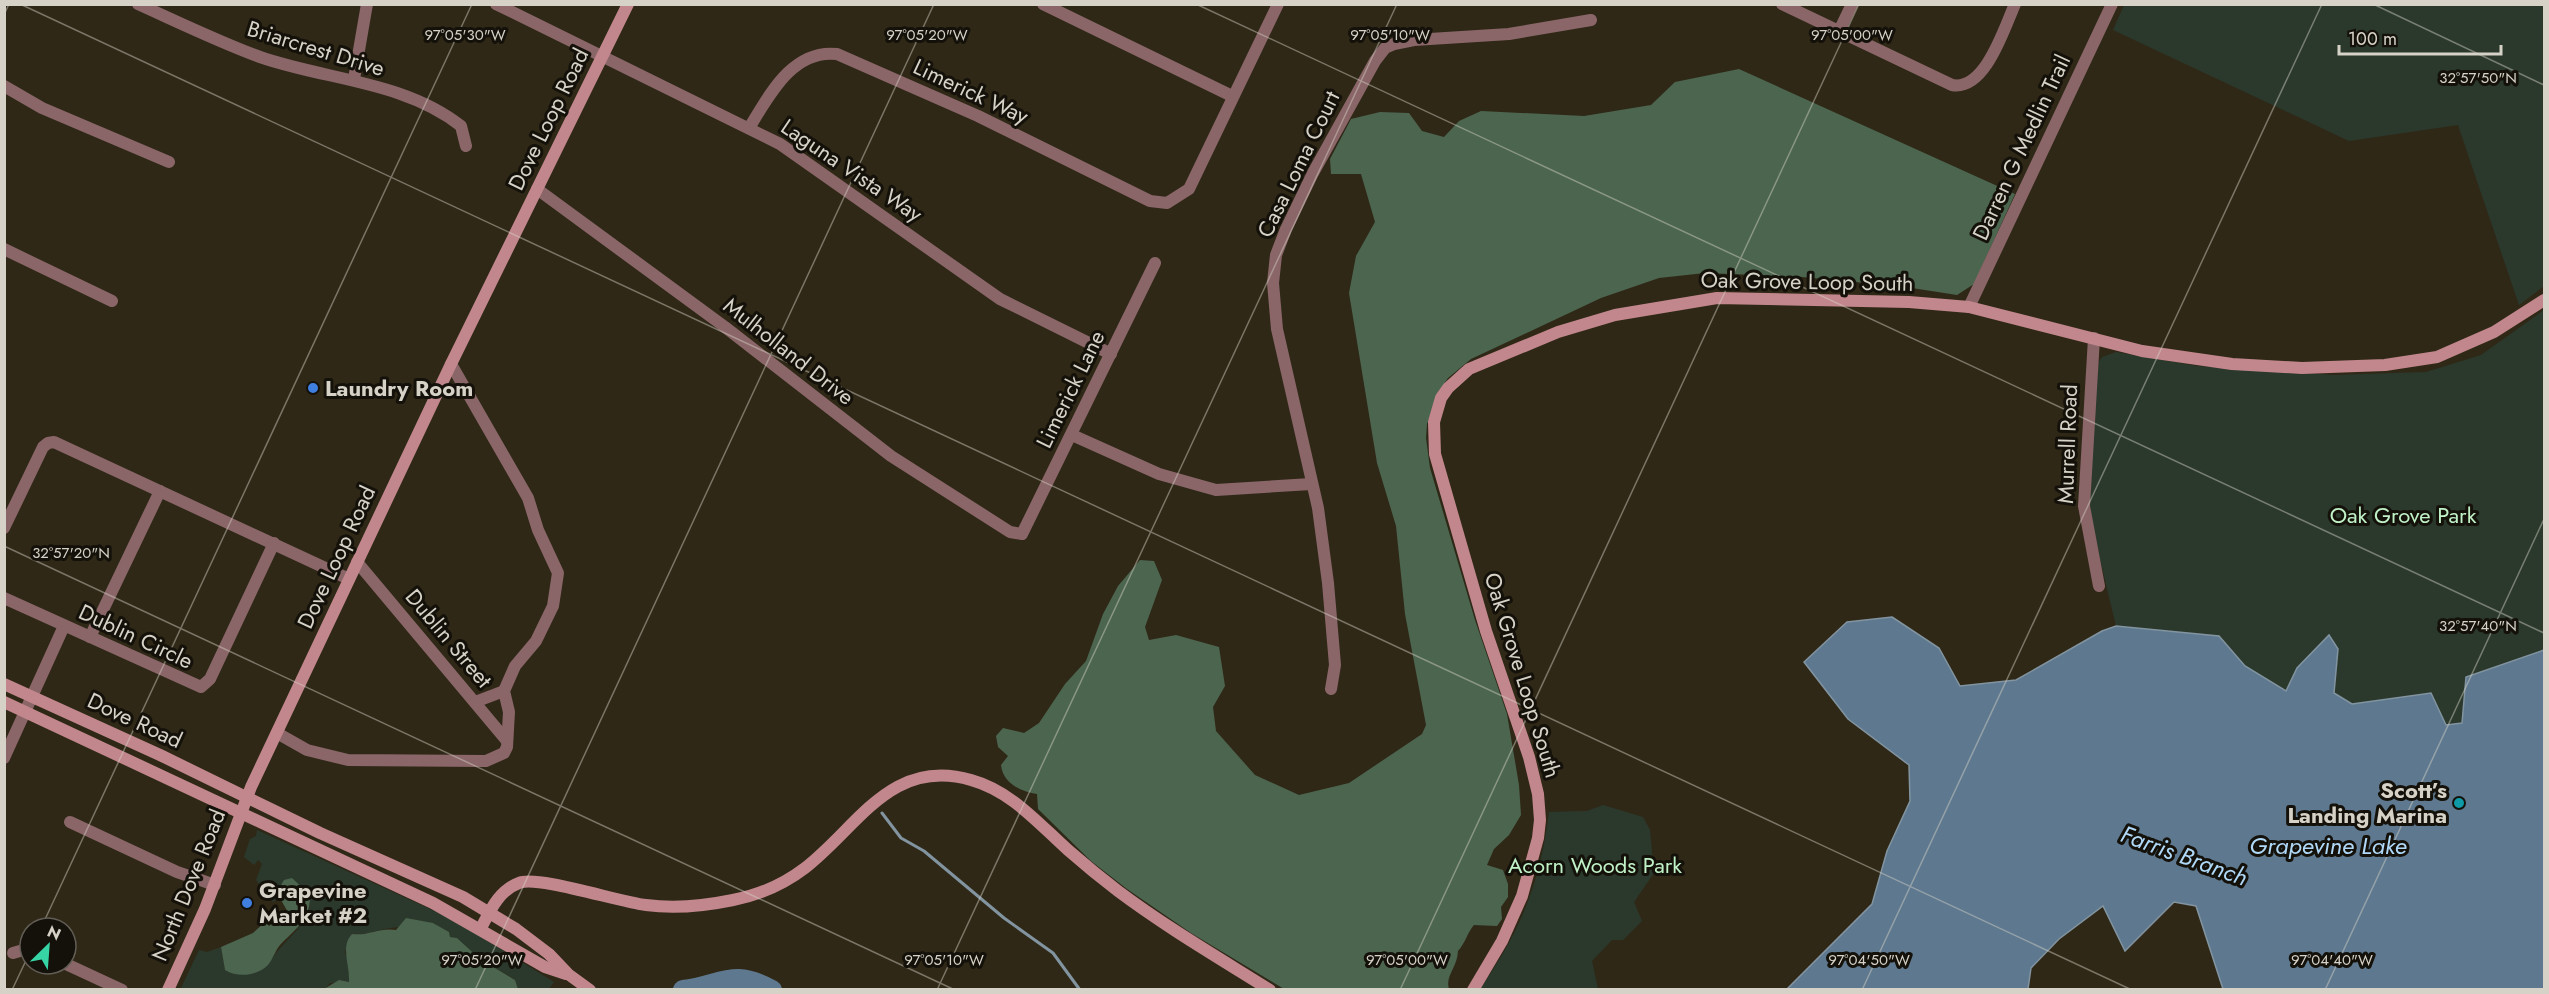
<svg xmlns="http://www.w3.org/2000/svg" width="2549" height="994" font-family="Jost,sans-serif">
<rect width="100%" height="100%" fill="#2f2817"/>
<g fill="#2b392d">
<path d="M2124,5H2544V286L2519,305L2458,125L2349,141L2113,30Z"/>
<path d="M2544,310V650L2466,677L2462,724L2446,725L2431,693L2352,704L2334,693L2338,649L2297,668L2286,692L2245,666L2219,636L2116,626L2093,530L2089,497L2098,363L2102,357L2116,352L2197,366L2334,375L2426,372L2481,355Z"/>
<path d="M1603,805L1643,817L1650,830L1654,873L1634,902L1642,921L1623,940H1612L1592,961L1598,989H1480C1521,930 1540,884 1549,812L1587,811Z"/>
<path d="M257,830L452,919L554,982L549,989H518L514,979L480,959L457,938L450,937L449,932L433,923C417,926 400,926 385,929C373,932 365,935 352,934L345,952L350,964L349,982L330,983L324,990H180L199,950L207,952L221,947L225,970L269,964C279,941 327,915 303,888H279V898L273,902L256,880L262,864L258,860L254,865L244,857L250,839L256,836Z"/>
</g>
<g fill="#4c654f">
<path d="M1739,69L2015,194L1974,284L1957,295L1899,286L1802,277L1705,273L1659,278L1601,298L1471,359L1448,378L1439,391L1427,424L1426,438L1430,468L1475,620L1507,714L1519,785L1521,815L1509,835L1494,849L1487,865L1503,870L1508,884V897L1501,907L1502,919L1497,926L1474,925C1467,933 1466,942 1458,951C1457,969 1445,975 1449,989H1284L1191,933L1127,889L1091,861L1038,809L1037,794C1021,791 1003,784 1001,765L1008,756L998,747L996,736L1003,728L1024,733L1039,723L1065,684L1086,661L1103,614L1118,586L1140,560L1154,561L1162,580L1145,627L1149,640L1176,635L1219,647L1225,686L1213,707L1216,731L1255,775L1299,795L1349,783L1422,734L1426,725L1405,614L1396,526L1377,463L1349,293L1356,256L1375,222L1361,174H1331L1330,159L1351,119L1380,112L1409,113L1422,131L1444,137L1459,121L1481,111L1584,116L1651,105L1675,82Z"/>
<path d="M292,878L310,895C311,920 295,929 280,945C275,951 273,959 268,965C257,976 238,978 225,970L221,947L253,933L265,922L269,926L288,912C281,900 275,893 284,880Z"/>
<path d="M406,918L433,923L449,932L450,937L457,938L480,959L515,980L518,989H324L339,980L349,982C350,964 340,947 352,934C368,936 381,927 396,930Z"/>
</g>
<path fill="#5e798f" stroke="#8294a0" stroke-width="1.5" d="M1892,617L1939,648L1960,686L2016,680L2102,631L2116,626L2219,636L2245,666L2286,691L2297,668L2329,635L2338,649L2334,693L2352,704L2431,693L2446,725L2462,723L2466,677L2544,650V989H2223L2196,906L2174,902L2125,951L2103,906L2059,939L2031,968L2028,989H1787L1872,904L1887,851L1910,801L1909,765L1848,719L1804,662L1847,622Z"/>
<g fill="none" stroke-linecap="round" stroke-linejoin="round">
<path stroke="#8294a0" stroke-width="3" d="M882,813L901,838L924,851L1004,918L1053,953L1080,990"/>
<path stroke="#5e798f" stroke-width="20" d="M683,990C723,985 732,968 772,990"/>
<g stroke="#8a6668" stroke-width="12">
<path d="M138,4C178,22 219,42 260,57C326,80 404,81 461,126L466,146"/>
<path d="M496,4L780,144L1000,299L1111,354"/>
<path d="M1043,4L1232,96"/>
<path d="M1782,4L1952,85C1985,91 2004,29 2015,4"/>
<path d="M1839,31L1852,4"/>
<path d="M354,79L367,4"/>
<path d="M4,86L42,108L169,162"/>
<path d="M749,128C769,96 792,49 837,54L978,116L1150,201L1167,203L1189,189L1278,4"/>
<path d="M537,189L725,327L891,456L1010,532L1022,534L1155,263"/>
<path d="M4,249L112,301"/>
<path d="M1969,307L2112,4"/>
<path d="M2094,338L2084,506L2099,586"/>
<path d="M1072,435L1159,474L1216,490L1311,484"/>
<path d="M4,528L43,447L48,443L54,442L349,579"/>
<path d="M357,562L507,741"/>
<path d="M4,598L201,687L210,679L274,543"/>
<path d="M90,637L160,491"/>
<path d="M1331,689L1335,665L1328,583L1318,508L1277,329L1273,283L1276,255L1286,229L1313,173L1375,61L1385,48L1394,44L1414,40L1509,34L1591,20"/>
<path d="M475,702L504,691"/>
<path d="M277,733L307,750L348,760L486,761L504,753L507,747L509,712L504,691L515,666L536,641L553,606L558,573L538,530L528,498L451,364"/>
<path d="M4,758L64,626"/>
<path d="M70,822L177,872L215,885"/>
<path d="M13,953L30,948"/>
<path d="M66,964L122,990"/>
</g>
<g stroke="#c2878c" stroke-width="12">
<path d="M4,684L160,755L320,833L463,897L516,929L549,954L568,974L590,990"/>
<path d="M4,702L433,903L545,967L566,974"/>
<path d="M481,928C490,911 499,890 519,883C537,875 619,902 646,905C675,909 704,906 733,900C759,895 784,884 805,868C858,827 891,757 971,780C1011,791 1038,823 1068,850C1084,864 1101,878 1118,891C1166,927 1219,958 1270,990"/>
<path d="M168,990L205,909L251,787L451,364L628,4"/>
<path d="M1473,990L1502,941L1522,896L1538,838L1540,820L1538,794L1529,757L1486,631L1435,454L1434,422L1441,398L1448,388L1469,369L1558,332L1615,315L1717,298L1909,302L1969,307L2142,351L2232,364L2302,368L2385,365L2437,357L2494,332L2544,300"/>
</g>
</g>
<path fill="none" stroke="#d6d2c7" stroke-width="1.5" stroke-opacity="0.45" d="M20,4L2132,990M1196,4L2544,633M2373,4L2544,85M4,15L9,4M4,546L955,990M41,928L472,4M12,990L30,952M475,990L934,4M937,990L1397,4M1400,990L1859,4M1862,990L2322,4M2325,990L2544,519"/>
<g fill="#3f7fe0" stroke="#14110a" stroke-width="2">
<circle cx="313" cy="388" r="6"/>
<circle cx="247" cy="903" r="6"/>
</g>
<circle fill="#0f9aa8" stroke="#14110a" stroke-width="2" cx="2459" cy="803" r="6"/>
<g text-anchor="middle" stroke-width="6" stroke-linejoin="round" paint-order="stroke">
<g font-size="22" fill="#d6d2c7" stroke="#14110a">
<text transform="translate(316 48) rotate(17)" y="8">Briarcrest Drive</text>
<text transform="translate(971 91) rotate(25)" y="8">Limerick Way</text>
<text transform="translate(548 119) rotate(-64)" y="8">Dove Loop Road</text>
<text transform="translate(2021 147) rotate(-65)" y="8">Darren G Medlin Trail</text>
<text transform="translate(1298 164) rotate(-64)" y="8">Casa Loma Court</text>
<text transform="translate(852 170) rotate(34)" y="8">Laguna Vista Way</text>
<text transform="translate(1807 281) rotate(1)" y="8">Oak Grove Loop South</text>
<text transform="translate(789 351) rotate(38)" y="8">Mulholland Drive</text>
<text transform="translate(1070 389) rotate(-64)" y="8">Limerick Lane</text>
<text transform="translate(2067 444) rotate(-88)" y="8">Murrell Road</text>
<text transform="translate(336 557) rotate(-65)" y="8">Dove Loop Road</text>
<text transform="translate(136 636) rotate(25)" y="8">Dublin Circle</text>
<text transform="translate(449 638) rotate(50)" y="8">Dublin Street</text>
<text transform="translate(1523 675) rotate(73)" y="8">Oak Grove Loop South</text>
<text transform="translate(135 720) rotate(25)" y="8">Dove Road</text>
<text transform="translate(188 885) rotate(-68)" y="8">North Dove Road</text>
</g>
<g font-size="22" font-weight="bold" fill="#d6d2c7" stroke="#14110a" text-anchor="start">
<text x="325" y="396">Laundry Room</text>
<text x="2447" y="798" text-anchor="end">Scott’s<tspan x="2447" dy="25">Landing Marina</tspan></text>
<text x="259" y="898">Grapevine<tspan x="259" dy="25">Market #2</tspan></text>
</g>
<g font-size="22" fill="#c0f1c7" stroke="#14110a">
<text x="2403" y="523">Oak Grove Park</text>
<text x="1595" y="873">Acorn Woods Park</text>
</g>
<g font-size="24" font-style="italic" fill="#b0d9f8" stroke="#14110a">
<text x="2328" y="854">Grapevine Lake</text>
<text transform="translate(2184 856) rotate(20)" y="8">Farris Branch</text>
</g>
</g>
<g font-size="15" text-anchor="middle" fill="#d6d2c7" stroke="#14110a" stroke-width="6" stroke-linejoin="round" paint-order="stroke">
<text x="465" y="40">97°05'30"W</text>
<text x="927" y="40">97°05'20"W</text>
<text x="1390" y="40">97°05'10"W</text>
<text x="1852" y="40">97°05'00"W</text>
<text x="2478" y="83">32°57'50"N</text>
<text x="71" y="558">32°57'20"N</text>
<text x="2478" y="631">32°57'40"N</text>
<text x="482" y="965">97°05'20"W</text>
<text x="944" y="965">97°05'10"W</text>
<text x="1407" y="965">97°05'00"W</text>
<text x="1869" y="965">97°04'50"W</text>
<text x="2332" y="965">97°04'40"W</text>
</g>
<rect width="2549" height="994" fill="none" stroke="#d6d2c7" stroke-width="12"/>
<g transform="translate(48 946) rotate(25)"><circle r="28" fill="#14110a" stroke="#625e56" stroke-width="1.5"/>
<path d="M0-4.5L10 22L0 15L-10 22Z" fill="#37d4a6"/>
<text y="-9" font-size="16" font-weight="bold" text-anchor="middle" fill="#d6d2c7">N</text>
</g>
<path d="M2339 45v9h162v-9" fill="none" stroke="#d6d2c7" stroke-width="3"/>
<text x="2348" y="45" font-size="18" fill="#d6d2c7" stroke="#14110a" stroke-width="4.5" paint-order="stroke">100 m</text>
</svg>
